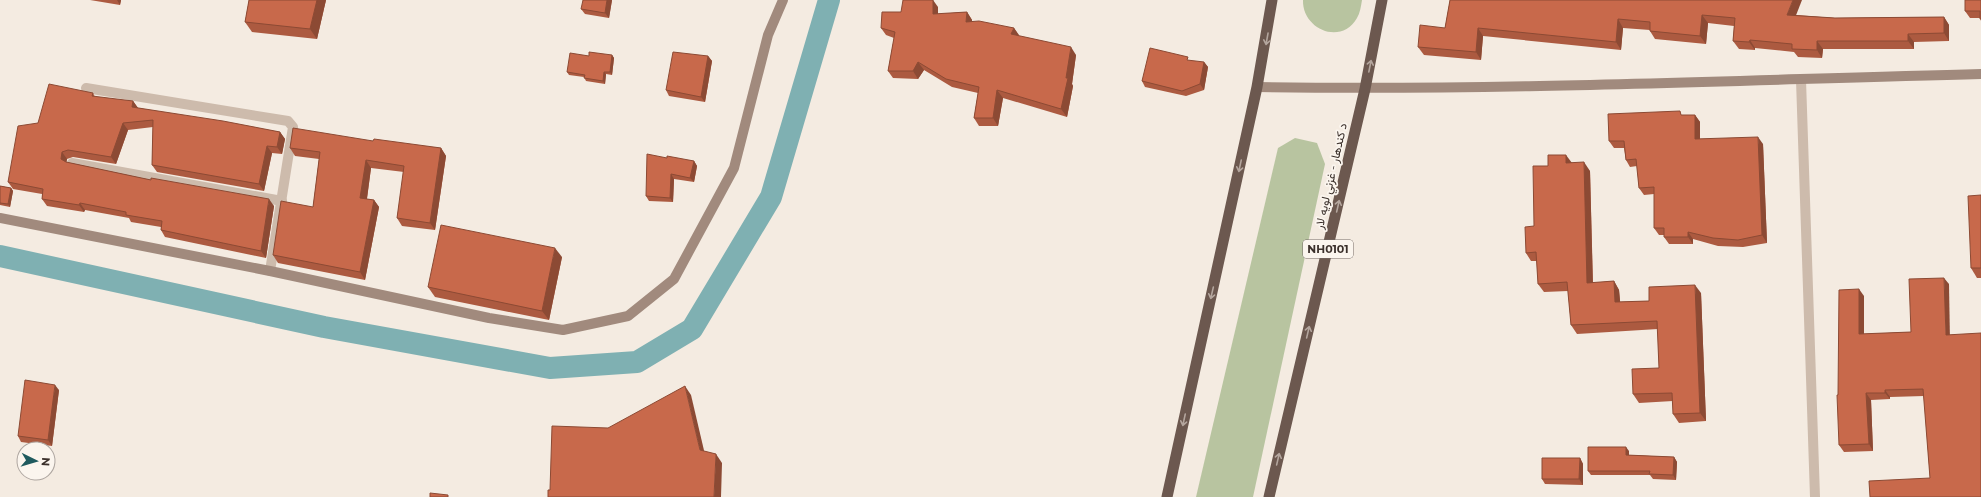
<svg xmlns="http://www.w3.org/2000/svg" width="1981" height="497" font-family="Montserrat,Vazirmatn,sans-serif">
<rect width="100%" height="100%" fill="#f4ebe1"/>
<g fill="#b8c4a0">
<path d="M1303,0H1362C1361,6 1360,13 1357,18C1341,46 1302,29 1303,0Z"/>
<path d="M1295,138L1317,143L1325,164L1253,497H1196L1278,148Z"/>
</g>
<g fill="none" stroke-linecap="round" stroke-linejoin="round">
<path stroke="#7fb0b2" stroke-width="22" d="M0,256L324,327L550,368L637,362L692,329L771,197L829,0"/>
<g stroke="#cdbbac" stroke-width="10">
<path d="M1801,80L1815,497"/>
<path d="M86,88L288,121L293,127L270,271"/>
<path d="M72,163L282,201"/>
</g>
<g stroke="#a18a7d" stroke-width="10">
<path d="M1257,87C1499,91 1740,80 1981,74"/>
<path d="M0,218L270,271L489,318L563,330L628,316L674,279L734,168L768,35L783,0"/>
</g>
<g stroke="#6c584f" stroke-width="11">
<path d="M1167,497L1257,87L1272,0"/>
<path d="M1269,497L1365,89L1382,0"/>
</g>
</g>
<g fill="#ac5a40">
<path d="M90,0H121L120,5Z"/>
<path d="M249,0H326L317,39L252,32L245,22Z"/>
<path d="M612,0L609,18L585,14L581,9Z"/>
<path d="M1450,0L1796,15L1835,18L1944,17L1949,25V41L1914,42V49H1823L1822,58L1798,57L1794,52L1755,48V50L1739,49L1733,41L1734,26L1708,23L1706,44L1655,39L1650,31V30L1623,28L1621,50L1483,36L1481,60L1424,55L1418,47L1445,28Z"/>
<path d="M1981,0V21L1980,18H1970L1965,11Z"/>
<path d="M938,7V14L967,12L972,20V22L1014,28L1019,36L1076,55L1072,84L1073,86L1067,117L1003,98L998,126H979L974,118L978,93L952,87L924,70L918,79L893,78L888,71L894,38L886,35L881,28L901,12Z"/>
<path d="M612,55L614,58L612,75L606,74L605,84L586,81L584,77L569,75L567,72L589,56Z"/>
<path d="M708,56L712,61L705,102L669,96L666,90Z"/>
<path d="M1204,62L1208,67L1204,90L1186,96L1145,87L1142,81Z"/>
<path d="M93,93L95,97L133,101L138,108L280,132L285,139L282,154L272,153L264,191L157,172L152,165L153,127L128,130L116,164L73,157L67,159L66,162L274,206L266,258L165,237L161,230V227L131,222L129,218L85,210L84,212L47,206L42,199V194L13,189L8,182L38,123Z"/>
<path d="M1683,115H1695L1700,122V139L1763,144L1767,243L1743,247L1718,246L1693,239V244H1669L1664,237V235H1659L1654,228V194L1644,195L1639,188L1637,166L1630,167L1626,160L1624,148H1614L1609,141Z"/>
<path d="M373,141L441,148L446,156L435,230L402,226L397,218L404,172L371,168L367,199L374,200L379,207L365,280L278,263L273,255L313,207L319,159L295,156L290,148Z"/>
<path d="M667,158L694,161L697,166L694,182L674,179L673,202L649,201L646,196Z"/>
<path d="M1572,163L1590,171L1593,283L1614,281L1619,290L1620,302L1649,301L1701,293L1706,421L1679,423L1673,414V401L1639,403L1633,394L1659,368L1658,329L1577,334L1571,325L1568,291L1544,292L1538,284L1537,261H1531L1526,253L1534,226L1548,166Z"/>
<path d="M0,186L11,188L13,191L10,207L0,205Z"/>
<path d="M1981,195V278H1977L1971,268Z"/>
<path d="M562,257L549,320L435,297L428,287Z"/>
<path d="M1949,284L1930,478L1924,396L1890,397V399L1871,400L1873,451L1844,452L1839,445L1864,296V334L1911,332Z"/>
<path d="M59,390L52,446L21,442L18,436Z"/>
<path d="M1629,451V455L1674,457L1677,462L1676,480L1653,479L1650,475H1591L1588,471Z"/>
<path d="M1580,458L1583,464V485L1545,484L1542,479Z"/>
</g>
<g fill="#8c4a34">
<path d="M117,0H121L120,5Z"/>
<path d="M317,0H326L317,39L310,29Z"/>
<path d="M607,0H612L609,18L605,13Z"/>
<path d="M933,0L938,7V22L933,14Z"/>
<path d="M1793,0H1802L1793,23L1787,15Z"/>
<path d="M967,12L972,20L971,30L966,22Z"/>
<path d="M1702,15L1708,23L1706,44L1700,36Z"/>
<path d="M1944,17L1949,25V41L1944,33Z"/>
<path d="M1618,19L1623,28L1621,50L1616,42Z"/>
<path d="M1014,28L1019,35L1016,42L1011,34Z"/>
<path d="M1478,28L1483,36L1481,60L1476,52Z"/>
<path d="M1908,34L1914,42V49L1908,41Z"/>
<path d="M1750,40L1755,48V50L1749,42Z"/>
<path d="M1817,41L1823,49L1822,58L1817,50Z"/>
<path d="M1071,47L1076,55L1072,84L1073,86L1067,117L1061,109Z"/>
<path d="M612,55L614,58L612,75L610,72Z"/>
<path d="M708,56L712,61L705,102L701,97Z"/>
<path d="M918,62L924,70L918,79L913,71Z"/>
<path d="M1204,62L1208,67L1204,90L1200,84Z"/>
<path d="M604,72L606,74L605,84L603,81Z"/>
<path d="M997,90L1003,98L998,126L993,118Z"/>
<path d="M133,101L138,108L132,107Z"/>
<path d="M1695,115L1700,122V146L1695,139Z"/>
<path d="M123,123L128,130L116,164L111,157Z"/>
<path d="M280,132L285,139L282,154L277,147Z"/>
<path d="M1758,137L1763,144L1767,243L1762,235Z"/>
<path d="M267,146L272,153L264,191L259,184Z"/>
<path d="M441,148L446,156L435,230L430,223Z"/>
<path d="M62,152L67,159L66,166L61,159Z"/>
<path d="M1566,155L1572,163H1566Z"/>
<path d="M366,160L371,168L366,205L360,198Z"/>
<path d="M694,161L697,166L694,182L690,178Z"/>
<path d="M1584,162L1590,171L1593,292L1587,283Z"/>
<path d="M671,174L674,179L673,202L670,198Z"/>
<path d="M11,188L13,191L10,207L8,204Z"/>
<path d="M269,199L274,206L266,258L261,251Z"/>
<path d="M374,200L379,207L365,280L360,272Z"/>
<path d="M80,203L85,210L84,212L79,205Z"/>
<path d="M1688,232L1693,239V244L1688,237Z"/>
<path d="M555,248L562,257L549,320L542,311Z"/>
<path d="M1944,278L1949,284L1950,342L1946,335Z"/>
<path d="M1614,281L1619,290L1621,311L1615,302Z"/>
<path d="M1695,285L1701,293L1706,421L1700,413Z"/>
<path d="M1859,289L1864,296V341L1859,334Z"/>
<path d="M55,385L59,390L52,446L48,440Z"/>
<path d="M685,386L691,395L706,459L700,450Z"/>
<path d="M1885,390L1890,397V399L1885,393Z"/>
<path d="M1866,393L1871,400L1873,451L1869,444Z"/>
<path d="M1626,447L1629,451V459L1626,455Z"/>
<path d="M716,454L722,463L721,497H714Z"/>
<path d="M1674,457L1677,462L1676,480L1673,475Z"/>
<path d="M1580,458L1583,464V485L1579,479Z"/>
</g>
<g fill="#c8694b" stroke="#8c4a34">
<path d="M249,0H317L310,29L245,22Z"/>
<path d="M583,0H607L605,13L581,9Z"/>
<path d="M903,0H933V14L967,12L966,22L979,21L1014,28L1011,34L1071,47L1066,78H1068L1061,109L997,90L993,118H974L979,87L946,79L918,62L913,71H888L895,32L881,28L882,12H901Z"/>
<path d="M1450,0H1793L1787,15L1835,18L1944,17V33L1908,34V41H1817V50L1792,49V44L1750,40L1749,42L1733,41L1735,18L1702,15L1700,36L1650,31V22L1618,19L1616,42L1478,28L1476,52L1418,47L1420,25L1445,28Z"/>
<path d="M1965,0H1981V19H1980V11H1965Z"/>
<path d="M1150,48L1188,57L1187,60L1204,62L1200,84L1182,91L1142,81Z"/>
<path d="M589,52L612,55L610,72H604L603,81L584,78L585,75L567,72L570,53L589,56Z"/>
<path d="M673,52L708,56L701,97L666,90Z"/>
<path d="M49,84L93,93L92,96L133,101L132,107L223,121L280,132L277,147L267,146L259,184L152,165L153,120L123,123L111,157L68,150L62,152L61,159L66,162L151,180V178L269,199L261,251L161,230L162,221L126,215V212L80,203L79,205L42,199L43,189L8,182L18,126L38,123Z"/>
<path d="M1680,111L1681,115H1695V139L1758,137L1762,235L1738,240L1713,238L1688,232V237H1664V228H1654V187L1639,188L1636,159L1626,160L1624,141H1609L1608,114Z"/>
<path d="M293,128L373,141L374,139L441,148L430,223L397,218L404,166L366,160L360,198L374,200L360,272L273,255L281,201L313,207L320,152L290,148Z"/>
<path d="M647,154L667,158V156L694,161L690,178L671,174L670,198L646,196Z"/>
<path d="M1548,155H1566V163L1584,162L1587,283L1614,281L1615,302L1649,301V287L1695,285L1700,413L1673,414L1672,393L1633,394L1632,369L1659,368L1657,321L1571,325L1567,282L1538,284L1536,252L1526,253L1525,227L1534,226L1533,166H1548Z"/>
<path d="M0,186L11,188L8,204L0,203Z"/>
<path d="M1981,195V268H1971L1968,196Z"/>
<path d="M441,225L555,248L542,311L428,287Z"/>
<path d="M1944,278L1946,335L1981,333V497H1870L1869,481L1930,478L1923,389L1885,390V393H1866L1869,444L1839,445L1837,395H1838L1839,290L1859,289V334L1911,332L1909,279Z"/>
<path d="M25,380L55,385L48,440L18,436Z"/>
<path d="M685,386L700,450L716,454L714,497H548V490H550L552,426L608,428Z"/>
<path d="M1588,447H1626V455L1674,457L1673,475L1649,474L1650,471H1588Z"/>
<path d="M1542,458H1580L1579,479H1542Z"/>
<path d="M430,493L448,495V497H430Z"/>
</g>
<defs><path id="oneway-shaft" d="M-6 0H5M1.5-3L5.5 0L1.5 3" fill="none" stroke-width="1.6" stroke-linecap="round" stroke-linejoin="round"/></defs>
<g stroke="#b4a69e">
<use href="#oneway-shaft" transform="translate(1267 39) rotate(100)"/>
<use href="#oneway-shaft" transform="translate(1370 66) rotate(-79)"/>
<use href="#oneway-shaft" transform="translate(1240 166) rotate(102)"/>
<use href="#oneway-shaft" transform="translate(1338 206) rotate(-77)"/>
<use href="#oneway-shaft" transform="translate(1212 293) rotate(103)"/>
<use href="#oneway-shaft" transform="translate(1308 332) rotate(-77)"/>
<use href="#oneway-shaft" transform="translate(1184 420) rotate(102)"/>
<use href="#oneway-shaft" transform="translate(1278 459) rotate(-77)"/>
</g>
<g text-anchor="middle" stroke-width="3.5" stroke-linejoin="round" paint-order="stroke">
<rect fill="#fbf5ee" stroke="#756b66" stroke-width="1" x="1303" y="240" width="50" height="18" rx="3"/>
<g font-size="11" font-weight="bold" fill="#3b302b">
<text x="1328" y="253">NH0101</text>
</g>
<g font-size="12" fill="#3b302b" stroke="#fbf5ee">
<text transform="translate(1331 176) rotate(-77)" y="4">د کندهار - غزني لويه لار</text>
</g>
</g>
<g transform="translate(36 461) rotate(95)"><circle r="19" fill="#fbf5ee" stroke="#aea6a0"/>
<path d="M0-3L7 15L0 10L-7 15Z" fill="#1f5a5e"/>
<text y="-6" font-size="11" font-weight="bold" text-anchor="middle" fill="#3b302b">N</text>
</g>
</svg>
